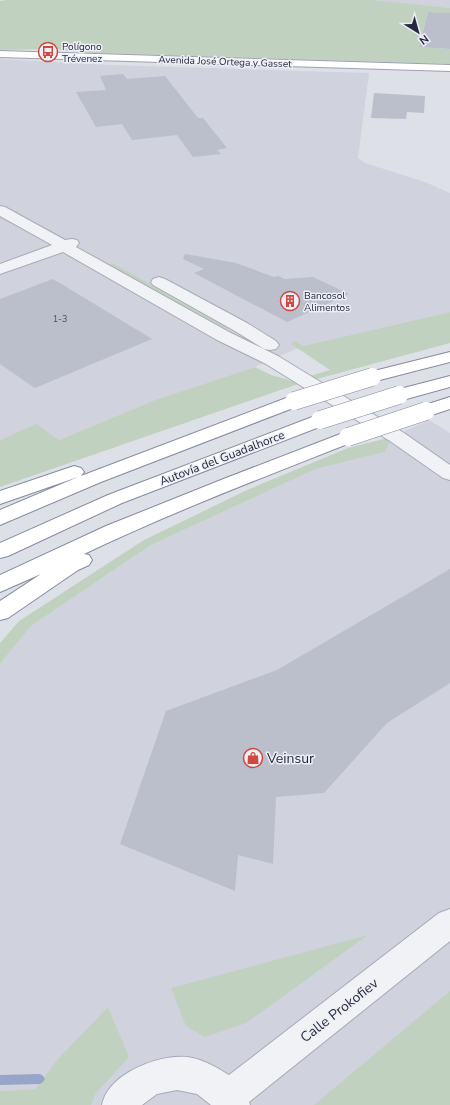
<svg xmlns="http://www.w3.org/2000/svg" width="450" height="1105" font-family="'Nunito Sans',sans-serif">
<rect width="100%" height="100%" fill="#dee0e8"/>
<g fill="#d0d2dd">
<path d="M372,0H450V8L402,4Z"/>
<path d="M0,59L108,65L369,73L358,158L365,163L425,182L450,193V312L303,346L255,367L155,400L59,440L36,425L0,440Z"/>
<path d="M429,420L450,433V1105H91L96,1093L36,1089L0,1091V664L31,626L151,545L316,469L385,452L392,437Z"/>
</g>
<g fill="#c0d2bf">
<path d="M7,0H372L450,8V13L428,12L419,47L450,49V64L92,53L55,49L0,50V1Z"/>
<path d="M112,263L229,328L225,330L108,265Z"/>
<path d="M450,312V343L295,385L0,487V440L36,424L59,440L155,400L255,367L271,375L293,381L330,370L291,344L295,341L303,346Z"/>
<path d="M392,437L385,452L316,469L151,545L31,626L0,664V643L19,621L144,540L247,490L348,448Z"/>
<path d="M368,935L246,1023L205,1037L186,1026L171,988Z"/>
<path d="M450,991V1105H314Z"/>
<path d="M108,1007L129,1057L96,1093L91,1105H0V1091L36,1089L57,1060Z"/>
</g>
<g fill="none" stroke-linecap="round" stroke-linejoin="round">
<path fill="#97a5ca" fill-rule="evenodd" d="M40,1074L43,1076L45,1079L43,1082L40,1084L0,1085V1075Z"/>
</g>
<g fill="#bbbecb">
<path d="M428,12L450,13V49L419,47Z"/>
<path d="M123,74L127,79L165,76L198,118H203L227,148L217,150L221,154L193,157L177,135L132,140L122,124L96,127L76,92L106,90L100,76Z"/>
<path d="M374,93L425,96L424,113L407,112L406,119L371,118Z"/>
<path d="M185,254L236,263L274,277L278,276L285,279L313,277L349,294L287,322L194,273L204,269L183,259Z"/>
<path d="M53,279L68,288L152,339L35,388L0,364V299Z"/>
<path d="M450,569V683L387,723L324,793L276,797L273,864L238,855L235,891L120,844L166,711L277,670Z"/>
</g>
<g fill="none" stroke-linecap="round" stroke-linejoin="round">
<defs>
<g id="minor">
<path d="M0,206L5,207L65,240L72,239L77,240L79,243L76,247L229,332L278,356L404,433L450,465V480L443,478L390,441L266,364L217,340L63,252L0,274V264L52,245L0,216Z"/>
<path d="M159,277L165,279L247,323L276,341L279,345L276,349L270,350L264,349L235,331L153,285L151,282L153,279Z"/>
<path d="M450,909V941L249,1102L250,1105H211L197,1094L177,1090L157,1094L142,1105H102C103,1101 104,1097 106,1094C120,1069 166,1052 193,1058C205,1061 218,1068 229,1075L439,913Z"/>
</g>
<path id="major" d="M0,51L450,65V71L0,57Z"/>
<g id="highway">
<path d="M450,352V362L372,382L366,381L363,377L366,373Z"/>
<path d="M450,376V387L399,401L392,399L390,395L392,391Z"/>
<path d="M294,395L301,397L303,401L301,405L101,482L0,525V510L78,477L0,504V491L74,466L81,468L84,472L81,476Z"/>
<path d="M450,397V409L426,417L419,415L417,411L419,407Z"/>
<path d="M320,414L327,416L329,420L327,424L122,503L8,556L0,558V543L108,495Z"/>
<path d="M348,431L355,433L358,437L355,441C264,477 172,512 84,554L89,555L92,560L89,565L78,570L8,618L0,620V601L41,574L0,592V575L106,526L226,478Z"/>
</g>
</defs>
<use href="#minor" stroke="#a7a9b5" stroke-width="2"/>
<use href="#major" stroke="#9da1b4" stroke-width="2"/>
<use href="#highway" stroke="#858a9f" stroke-width="2"/>
<use href="#minor" fill="#f1f2f6" fill-rule="evenodd"/>
<use href="#major" fill="#fff" fill-rule="evenodd"/>
<use href="#highway" fill="#fff" fill-rule="evenodd"/>
<defs>
<g id="highway-bridge">
<path d="M294,401L372,377"/>
<path d="M320,420L399,395"/>
<path d="M348,437L426,411"/>
</g>
</defs>
<use href="#highway-bridge" stroke="#858a9f" stroke-width="19" stroke-linecap="butt"/>
<use href="#highway-bridge" stroke="#fff" stroke-width="18"/>
</g>
<defs>
<symbol id="bus-ring" viewBox="-11 -11 22 22"><circle r="9.5" fill="#edeff6" stroke="#d2473e" stroke-width="1.5"/><path d="M-5-6H5V4H4V6H2V4H-2V6H-4V4H-5ZM-3.5-4V0h7V-4ZM-3.5 1.2v1.5H-2V1.2ZM2 1.2v1.5H3.5V1.2Z" fill="#d2473e"/></symbol>
<symbol id="building-ring" viewBox="-11 -11 22 22"><circle r="9.5" fill="#edeff6" stroke="#d2473e" stroke-width="1.5"/><path d="M-4-6H4V6H1V3H-1V6H-4ZM-2.5-4.3h1.7v1.8h-1.7ZM.8-4.3h1.7v1.8H.8ZM-2.5-1h1.7V.8h-1.7ZM.8-1h1.7V.8H.8Z" fill="#d2473e"/></symbol>
<symbol id="shop-ring" viewBox="-11 -11 22 22"><circle r="9.5" fill="#edeff6" stroke="#d2473e" stroke-width="1.5"/><path d="M-5-2.5h2.3a2.7 3.5 0 0 1 5.4 0H5L5.5 6h-11ZM-1.5-2.5h3a1.5 2.3 0 0 0-3 0Z" fill="#d2473e"/></symbol>
</defs>
<g fill-rule="evenodd">
<use href="#bus-ring" x="37" y="41" width="22" height="22"/>
<use href="#building-ring" x="279" y="290" width="22" height="22"/>
<use href="#shop-ring" x="242" y="747" width="22" height="22"/>
</g>
<g text-anchor="middle" stroke-width="3" stroke-linejoin="round" paint-order="stroke">
<g font-size="9" fill="#4c4f62">
<text x="60" y="322">1-3</text>
</g>
<g font-size="10" fill="#272a3f" stroke="#edeff6" text-anchor="start">
<text x="62" y="50">Polígono<tspan x="62" dy="12">Trévenez</tspan></text>
<text x="304" y="299">Bancosol<tspan x="304" dy="12">Alimentos</tspan></text>
</g>
<g font-size="10" fill="#272a3f" stroke="#edeff6">
<text transform="translate(225 61) rotate(2)" y="4">Avenida José Ortega y Gasset</text>
</g>
<g font-size="12" fill="#272a3f" stroke="#edeff6">
<text transform="translate(222 458) rotate(-21)" y="4">Autovía del Guadalhorce</text>
</g>
<g font-size="14" fill="#272a3f" stroke="#edeff6" text-anchor="start">
<text x="267" y="763">Veinsur</text>
</g>
<g font-size="14" fill="#272a3f" stroke="#edeff6">
<text transform="translate(339 1010) rotate(-38)" y="5">Calle Prokofiev</text>
</g>
</g>
<g transform="translate(418 32) rotate(143)" stroke="#edeff6" stroke-width="3" paint-order="stroke">
<path d="M0-3L7 15L0 10L-7 15Z" fill="#272a3f"/>
<text y="-6" font-size="11" font-weight="bold" text-anchor="middle" fill="#272a3f">N</text>
</g>
</svg>
